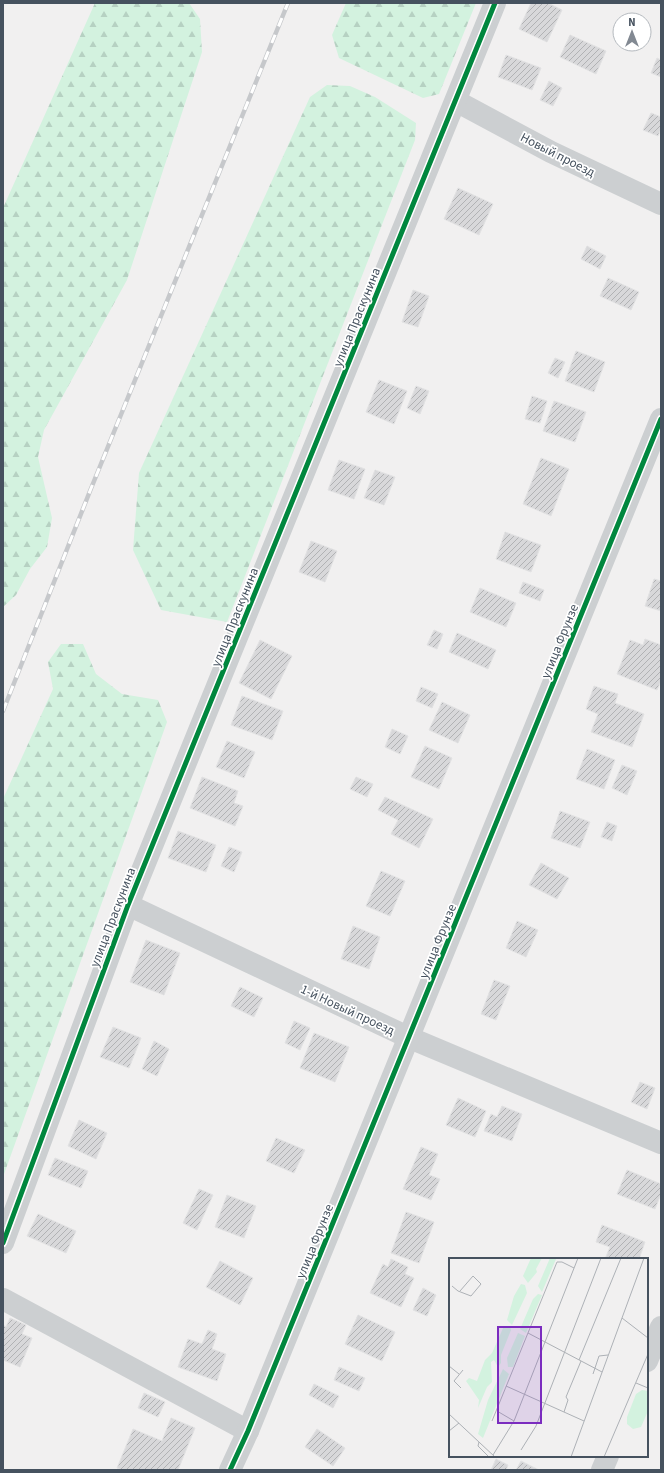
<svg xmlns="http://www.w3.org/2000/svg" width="664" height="1473" font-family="'Source Sans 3',sans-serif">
<defs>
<pattern id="forest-firs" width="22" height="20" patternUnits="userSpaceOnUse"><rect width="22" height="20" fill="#d3f2df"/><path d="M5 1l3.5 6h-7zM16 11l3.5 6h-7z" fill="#b6d1c2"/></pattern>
<pattern id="building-hatch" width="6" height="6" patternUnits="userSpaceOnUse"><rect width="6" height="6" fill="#d8d8da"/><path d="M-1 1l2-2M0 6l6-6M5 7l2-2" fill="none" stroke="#b1b2b4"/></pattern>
</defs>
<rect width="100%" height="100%" fill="#f1f0f0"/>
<g fill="url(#forest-firs)">
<path d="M95,3H189L200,19L202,52L127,280L44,430L38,457L52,518L47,547L30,569L16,595L3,607V208Z"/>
<path d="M346,3H476L439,94L423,98L339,58L332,35Z"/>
<path d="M327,85L350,86L375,97L416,123L415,140L227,622L161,610L133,550L139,473L310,97Z"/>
<path d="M61,644H83L96,674L122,694L158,700L167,722L3,1177V799L53,689L48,662Z"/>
</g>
<g fill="url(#building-hatch)" stroke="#e2e2e3">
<path d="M531,3H548L562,10L547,42L519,29Z"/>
<path d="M570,35L606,51L596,74L560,57Z"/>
<path d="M506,55L541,68L532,90L498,77Z"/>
<path d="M657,58L661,60V77L651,73Z"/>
<path d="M549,81L562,88L553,106L540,100Z"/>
<path d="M651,113L661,117V129L658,136L643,130Z"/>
<path d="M458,188L493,204L479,235L444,219Z"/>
<path d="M587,246L606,256L600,269L581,259Z"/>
<path d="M608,278L639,292L631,310L600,296Z"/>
<path d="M413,290L429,296L418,327L402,322Z"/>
<path d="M576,351L605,362L594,392L565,381Z"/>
<path d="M555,358L565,362L558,378L548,373Z"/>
<path d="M379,380L407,391L394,424L366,412Z"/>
<path d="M416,386L429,391L420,414L407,408Z"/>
<path d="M532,396L547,401L540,423L525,419Z"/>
<path d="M554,401L586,412L575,442L543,431Z"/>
<path d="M541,458L569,469L551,516L523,504Z"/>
<path d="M339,460L365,469L354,499L328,490Z"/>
<path d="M375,470L395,477L384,505L364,498Z"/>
<path d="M505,532L541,545L531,572L496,559Z"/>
<path d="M311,541L337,551L325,582L299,572Z"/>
<path d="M654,579L661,581V611L645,606Z"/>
<path d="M523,582L544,590L540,601L519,593Z"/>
<path d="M480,588L516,603L506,627L470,612Z"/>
<path d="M434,630L443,634L437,649L427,645Z"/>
<path d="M457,633L496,650L488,669L449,652Z"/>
<path d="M645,639L661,645V681L657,690L617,674L630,640L643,645Z"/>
<path d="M260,640L292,656L271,699L239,683Z"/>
<path d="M594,686L618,694L615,703L644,714L632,747L591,732L598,714L586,709Z"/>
<path d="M421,687L438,694L432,708L416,701Z"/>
<path d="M242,696L283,711L272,740L231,725Z"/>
<path d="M442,702L470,715L458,743L429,730Z"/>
<path d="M392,729L408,736L400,754L385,747Z"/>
<path d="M227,741L255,752L244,778L216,767Z"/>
<path d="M425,746L452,758L439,789L411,777Z"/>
<path d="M587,749L615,760L604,789L576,779Z"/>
<path d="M622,765L637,771L627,795L612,788Z"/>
<path d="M202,777L238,791L234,803L243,806L235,826L190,808Z"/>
<path d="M356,777L373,784L367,797L350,789Z"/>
<path d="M385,797L433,819L419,848L391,834L398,820L378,810Z"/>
<path d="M560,811L590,822L580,848L551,838Z"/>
<path d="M607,822L617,826L612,841L601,837Z"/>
<path d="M178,831L216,845L206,872L168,858Z"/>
<path d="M229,847L242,852L234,872L221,866Z"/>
<path d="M541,863L569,878L557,899L529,885Z"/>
<path d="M381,871L405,881L390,916L366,906Z"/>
<path d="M517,921L538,930L526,957L506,948Z"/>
<path d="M353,926L380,937L369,969L341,959Z"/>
<path d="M146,940L180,953L164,995L130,982Z"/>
<path d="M494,980L510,986L496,1020L481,1014Z"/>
<path d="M240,987L263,998L254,1017L231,1006Z"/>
<path d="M294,1021L310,1028L300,1050L285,1043Z"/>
<path d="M113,1027L141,1038L129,1068L100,1057Z"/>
<path d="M314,1033L349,1047L335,1082L300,1068Z"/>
<path d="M154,1041L169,1049L157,1076L142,1069Z"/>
<path d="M640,1082L655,1088L647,1109L631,1102Z"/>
<path d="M458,1098L486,1111L475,1137L446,1125Z"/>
<path d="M502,1106L522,1114L512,1141L484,1131L491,1114L497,1117Z"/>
<path d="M79,1120L107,1133L96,1159L68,1146Z"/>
<path d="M276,1138L305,1150L294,1173L266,1161Z"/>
<path d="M421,1147L438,1154L429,1175L440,1179L431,1200L403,1189Z"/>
<path d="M55,1158L88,1171L81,1188L48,1175Z"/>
<path d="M627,1170L661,1184V1194L655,1209L617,1194Z"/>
<path d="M199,1189L213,1195L197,1230L183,1223Z"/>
<path d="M227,1195L256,1206L244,1238L215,1227Z"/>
<path d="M406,1212L434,1222L419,1263L391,1253Z"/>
<path d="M38,1214L76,1231L66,1253L27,1236Z"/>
<path d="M602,1225L645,1242L639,1259H605L610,1247L596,1242Z"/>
<path d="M391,1259L408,1267L405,1274L414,1278L401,1307L370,1293L383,1264L388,1267Z"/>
<path d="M220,1261L253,1278L240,1305L206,1287Z"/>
<path d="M423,1288L436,1295L427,1316L413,1310Z"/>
<path d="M358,1315L395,1332L382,1361L345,1344Z"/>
<path d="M10,1318L26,1325L22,1334L32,1338L20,1367L3,1360V1325L6,1327Z"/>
<path d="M208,1330L217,1334L212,1349L226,1354L217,1381L178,1367L188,1339L202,1344Z"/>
<path d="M339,1367L365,1378L359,1391L334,1380Z"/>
<path d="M314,1384L339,1396L333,1408L309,1395Z"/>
<path d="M144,1393L165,1402L158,1417L138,1408Z"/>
<path d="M171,1418L195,1428L178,1470H122L117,1468L133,1429L162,1441Z"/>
<path d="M317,1429L345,1448L333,1466L305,1447Z"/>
<path d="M496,1459L508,1465L506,1470H491Z"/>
<path d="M521,1461L539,1470H516Z"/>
</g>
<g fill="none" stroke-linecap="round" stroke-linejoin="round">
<g stroke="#cccfd1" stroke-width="22">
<path d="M456,101L551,152L661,204"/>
<path d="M128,905L410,1038L661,1143"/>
<path d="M3,1243L128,905L495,3"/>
<path d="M3,1299L248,1431"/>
<path d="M647,1361L661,1327"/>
<path d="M230,1470L248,1431L661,419"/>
<path d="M602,1470L608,1456"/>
</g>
<defs>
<path id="rail" d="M3,711L90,491L288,3"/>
</defs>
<use href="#rail" stroke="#c6c8cb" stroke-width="4.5"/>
<use href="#rail" stroke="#fff" stroke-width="3" stroke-dasharray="9" stroke-linecap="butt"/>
<defs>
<g id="cycleway">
<path d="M3,1243L128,905L495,3"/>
<path d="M230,1470L248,1431L661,419"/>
</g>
</defs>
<use href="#cycleway" stroke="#fff" stroke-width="8"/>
<use href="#cycleway" stroke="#00873e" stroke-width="5"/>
</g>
<g text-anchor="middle" stroke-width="3.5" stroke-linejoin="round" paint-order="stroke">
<g font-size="13" fill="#46525f" stroke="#fff">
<text transform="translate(558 154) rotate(27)" y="5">Новый проезд</text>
<text transform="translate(356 317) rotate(-68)" y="5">улица Праскунина</text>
<text transform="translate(234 617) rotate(-68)" y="5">улица Праскунина</text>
<text transform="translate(559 641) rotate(-68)" y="5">улица Фрунзе</text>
<text transform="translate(112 917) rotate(-69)" y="5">улица Праскунина</text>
<text transform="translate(437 941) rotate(-68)" y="5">улица Фрунзе</text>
<text transform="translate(348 1009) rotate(25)" y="5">1-й Новый проезд</text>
<text transform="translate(314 1241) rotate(-68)" y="5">улица Фрунзе</text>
</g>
</g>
<g transform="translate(449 1258)">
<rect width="199" height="199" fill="#f1f0f0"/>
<path d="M82,0H93L87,11L88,14L79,25L74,18ZM101,0L107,1L93,34L89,28ZM72,26L76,27L78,35L63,67L58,62L65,38ZM89,36L93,37L77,75L71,71L84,41ZM55,68H61L62,72L52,97V105L49,109L45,102L42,104L43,124L38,129L29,150L30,142L17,123L20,120L28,123L36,102L43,95ZM69,75L76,78L64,109H59L58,100ZM54,111L60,116L34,180L29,176L39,142Z" fill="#d3f2df"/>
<path d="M193,132L199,133V153L192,169L184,171L178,166V159L187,136Z" fill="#d3f2df"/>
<path fill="none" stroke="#adb1b6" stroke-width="1" d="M3,28L9,33L22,38L32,26L24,18L11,33M173,60L199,80M79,75L153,114M130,102L172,0M0,108L10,116M144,116L150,98L159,97M187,125L199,130M57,128L135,163M12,130L5,123L14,112M48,153L65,163M115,154L119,142L117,139L132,103M0,156L46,199M43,163L108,4H113L125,10M0,173L10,165M30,184L29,188L40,199M72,192L87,168L152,0M44,197L65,163L129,0M122,199L195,0M155,199L199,96"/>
<path fill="#7b2cbf" fill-opacity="0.15" stroke="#7b2cbf" stroke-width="2" d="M49,69H92V165H49Z"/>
<rect width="199" height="199" fill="none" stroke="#46525f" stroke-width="2"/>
</g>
<rect width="664" height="1473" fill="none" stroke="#46525f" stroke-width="8"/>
<g transform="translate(632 32)"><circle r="19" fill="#ffffff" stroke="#b5babf"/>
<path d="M0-3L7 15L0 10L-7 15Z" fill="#828992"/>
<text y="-6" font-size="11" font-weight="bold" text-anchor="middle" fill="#46525f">N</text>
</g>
</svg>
